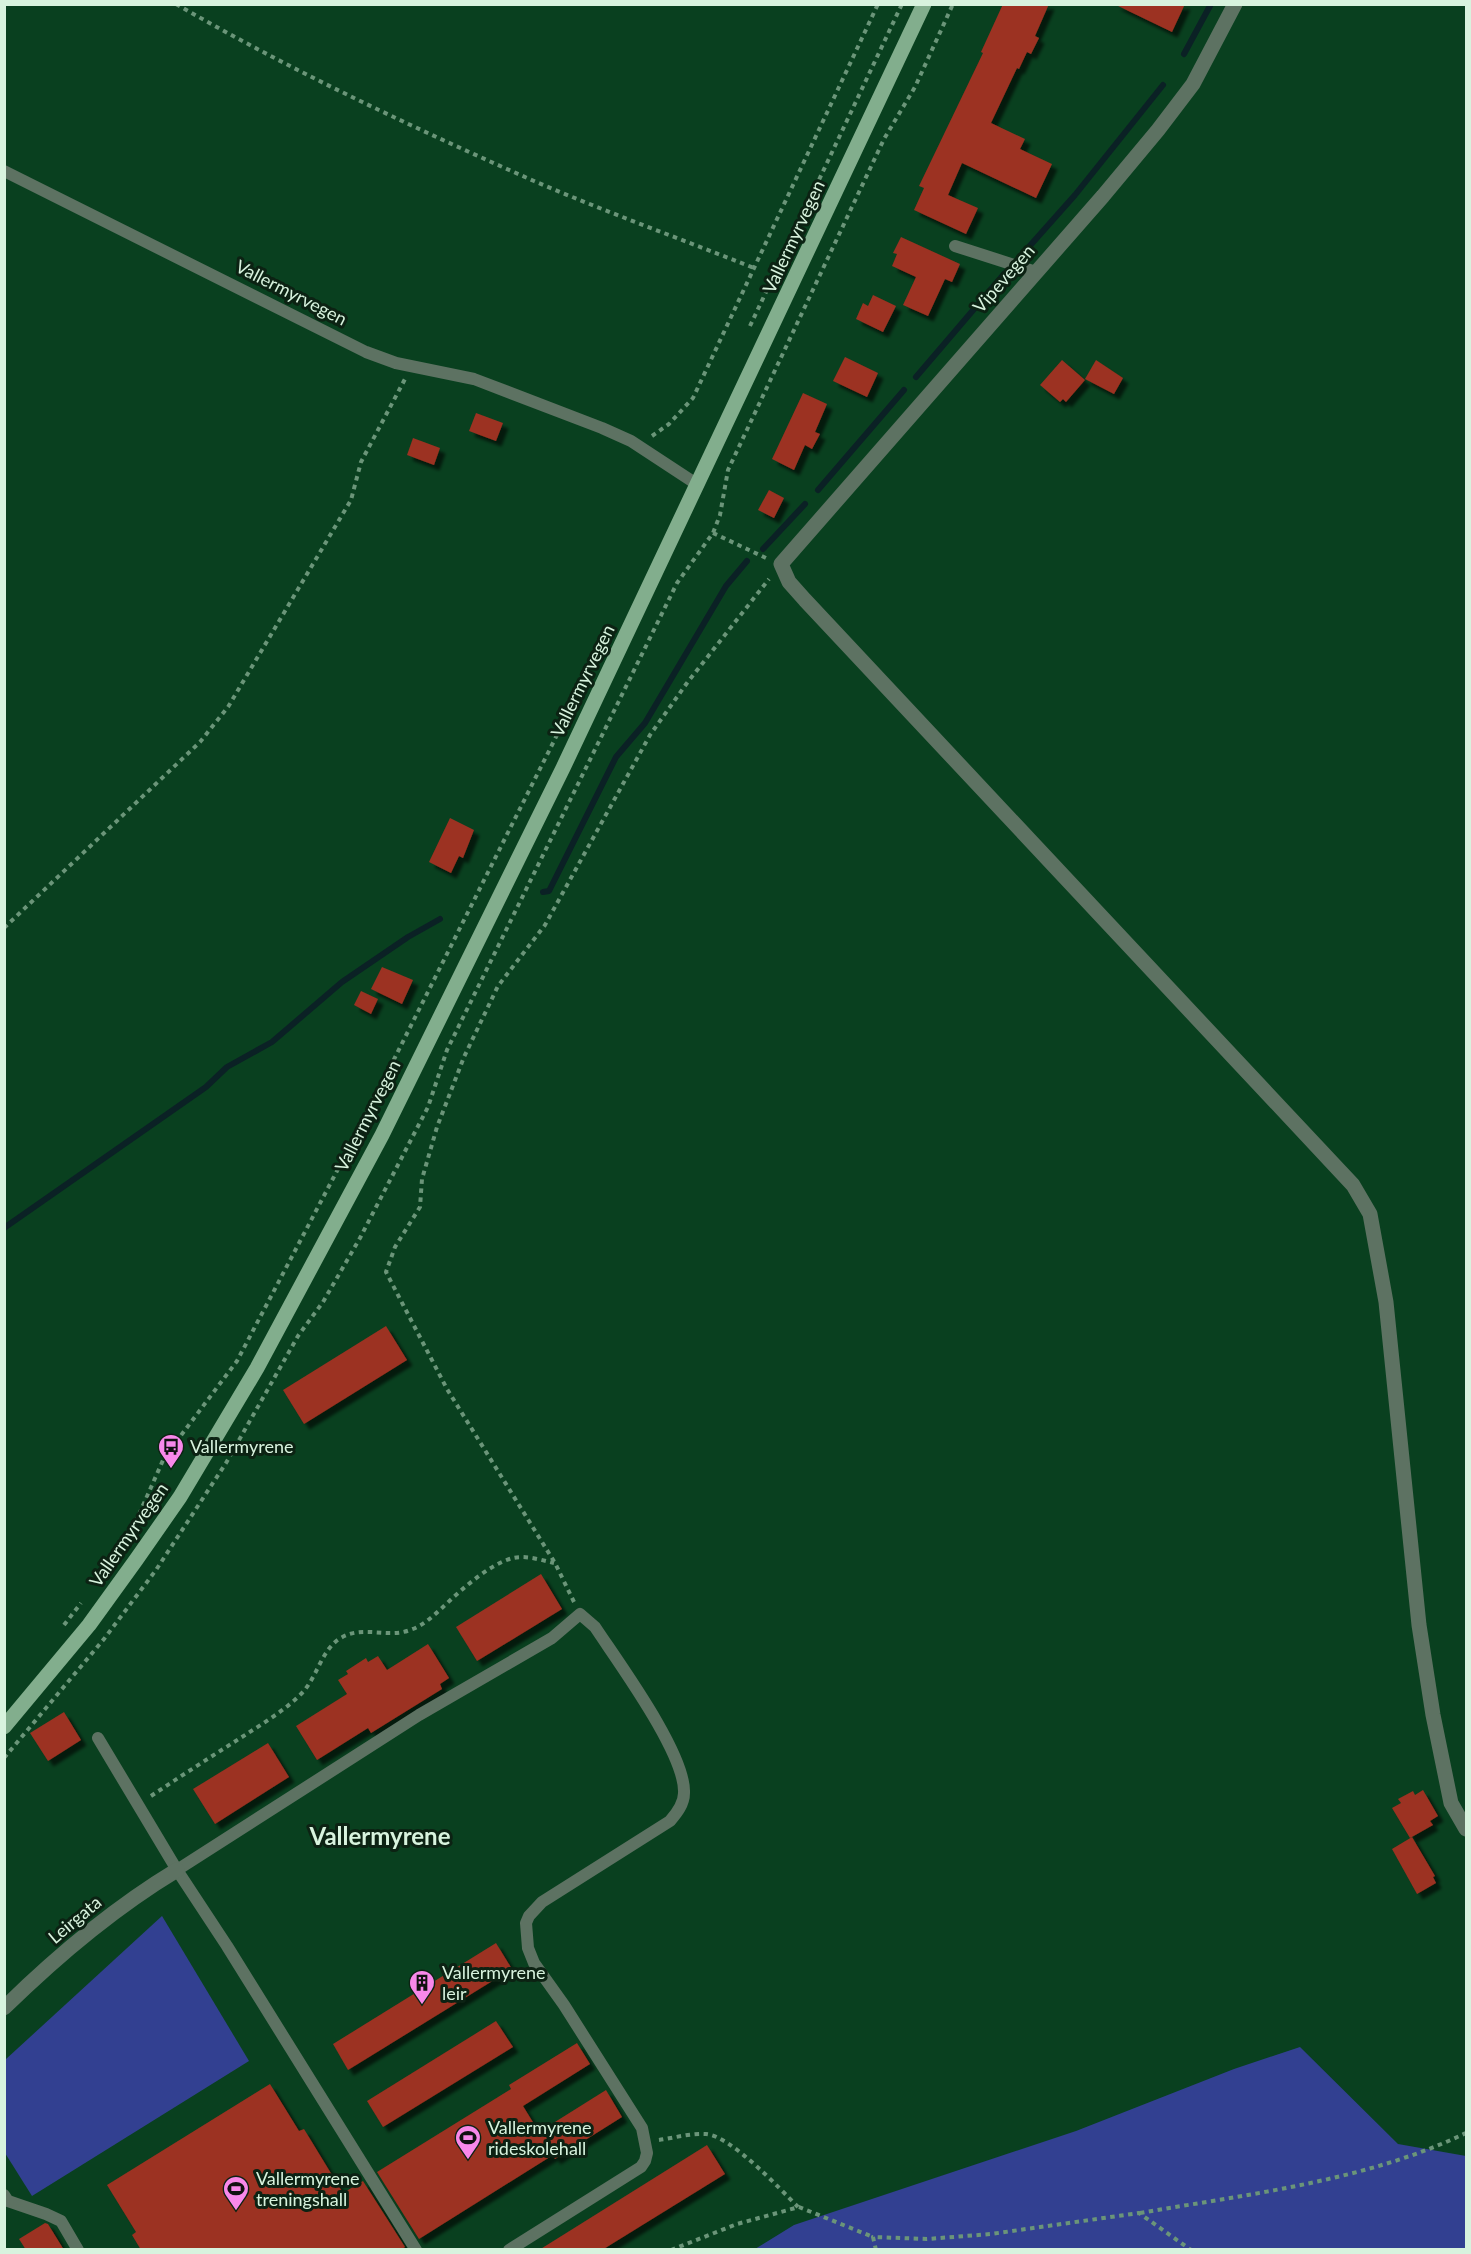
<svg xmlns="http://www.w3.org/2000/svg" width="1471" height="2254" font-family="Lato,sans-serif">
<defs>
<filter id="shadow"><feDropShadow dx="5.5" dy="5.5" stdDeviation="1.5" flood-color="#0009"/></filter>
</defs>
<rect width="100%" height="100%" fill="#09401f"/>
<g fill="#324091">
<path d="M162,1916L249,2061L32,2196L5,2153V2060Z"/>
<path d="M1300,2047L1398,2144L1466,2156V2249H755L794,2225L1076,2131L1234,2069Z"/>
</g>
<g fill="none" stroke-linecap="round" stroke-linejoin="round">
<g stroke="#0b2125" stroke-width="6">
<path d="M1184,54L1211,4"/>
<path d="M1019,258L1075,195L1163,85"/>
<path d="M916,377L1004,274"/>
<path d="M818,490L904,390"/>
<path d="M763,549L805,504"/>
<path d="M543,892L549,891L616,757L645,723L726,586L747,561"/>
<path d="M4,1228L206,1087L227,1067L272,1042L342,982L408,937L440,919"/>
</g>
</g>
<g fill="#9c3120" filter="url(#shadow)">
<path d="M1003,4H1049L1035,36L1039,38L1031,54L1027,52L1019,69L1017,68L991,123L1025,139L1020,149L1052,164L1036,198L962,163L948,195L978,208L966,234L914,210L924,188L919,186L983,53L981,52Z"/>
<path d="M1114,4H1185L1172,32Z"/>
<path d="M901,237L960,264L952,282L945,279L928,316L903,305L916,277L892,266L897,254L893,253Z"/>
<path d="M873,295L896,306L883,332L856,319L863,303L868,306Z"/>
<path d="M845,357L878,373L867,397L833,381Z"/>
<path d="M1062,360L1085,380L1066,402L1063,399L1060,402L1040,385Z"/>
<path d="M1096,360L1123,378L1114,394L1085,379Z"/>
<path d="M803,393L827,404L815,432L820,434L812,449L805,445L794,470L772,459Z"/>
<path d="M476,413L503,423L496,441L469,431Z"/>
<path d="M413,438L440,448L434,465L407,455Z"/>
<path d="M769,490L784,498L774,518L758,510Z"/>
<path d="M450,818L474,830L463,858L459,856L451,873L429,862Z"/>
<path d="M382,967L413,980L402,1004L371,989Z"/>
<path d="M361,991L378,999L371,1014L354,1005Z"/>
<path d="M386,1326L407,1360L304,1424L283,1390Z"/>
<path d="M541,1574L562,1609L477,1661L456,1627Z"/>
<path d="M428,1644L449,1678L440,1684L442,1689L371,1733L368,1728L317,1760L296,1726L347,1694L338,1680L348,1674L346,1671L366,1658L368,1662L378,1656L387,1670Z"/>
<path d="M64,1712L81,1740L48,1761L30,1733Z"/>
<path d="M268,1743L289,1777L215,1824L193,1789Z"/>
<path d="M1423,1790L1438,1816L1430,1821L1433,1825L1410,1838L1392,1808L1401,1803L1398,1799L1413,1791L1415,1795Z"/>
<path d="M1412,1837L1435,1876L1433,1877L1436,1883L1417,1894L1392,1849Z"/>
<path d="M496,1943L512,1969L348,2070L333,2044Z"/>
<path d="M496,2021L513,2047L383,2127L367,2101Z"/>
<path d="M577,2043L590,2064L523,2106L539,2132L606,2090L622,2117L555,2159L553,2155L419,2239L377,2172L511,2089L509,2085Z"/>
<path d="M270,2084L299,2131L304,2129L343,2193L363,2181L405,2247L401,2250H141L132,2235L136,2232L107,2185Z"/>
<path d="M707,2145L725,2174L602,2250H539Z"/>
<path d="M45,2223L48,2224L64,2250H26L19,2239Z"/>
</g>
<g fill="none" stroke-linecap="round" stroke-linejoin="round">
<g stroke="#6b9579" stroke-width="4" stroke-dasharray="4.5 4.5" stroke-linecap="butt">
<path d="M176,4C292,71 412,127 534,181C606,212 681,239 754,268"/>
<path d="M750,326L902,4"/>
<path d="M652,436L669,424L693,398L878,4"/>
<path d="M713,533L766,558"/>
<path d="M4,928L200,742L228,707L351,500L361,462L405,379"/>
<path d="M101,1575L133,1528L164,1458L237,1361L358,1131L560,729"/>
<path d="M574,1602L555,1563L447,1389L386,1272L395,1247L420,1207L422,1179L437,1127L464,1057L498,986L545,925L650,735L687,683L769,579"/>
<path d="M64,1625L81,1603"/>
<path d="M4,1758L104,1639L156,1570L226,1463L298,1336L323,1302L360,1238L428,1107L447,1050L677,583L713,533L720,515L728,470L884,139L915,87L953,4"/>
<path d="M151,1796C181,1776 212,1756 242,1737C262,1724 284,1711 301,1694C317,1678 321,1651 339,1639C362,1624 387,1639 410,1630C423,1626 433,1616 443,1607C461,1590 489,1564 513,1558C526,1555 541,1560 554,1563"/>
<path d="M659,2140C673,2138 691,2133 706,2134C731,2136 780,2189 798,2207"/>
<path d="M1140,2213C1249,2194 1366,2181 1466,2133"/>
<path d="M671,2250L737,2224L799,2207L873,2237"/>
<path d="M876,2250L873,2237L927,2239L991,2234L1139,2213L1191,2250"/>
</g>
<g stroke="#5d7262" stroke-width="12">
<path d="M4,171L366,352L396,363L474,379L602,428L631,441L698,485"/>
<path d="M955,246L1036,272"/>
<path d="M98,1738L177,1870L227,1946L416,2250"/>
<path d="M177,1870L419,1715L552,1638L580,1614L595,1627C618,1662 686,1754 684,1793C684,1804 677,1813 670,1821L542,1902L529,1916L526,1923L528,1948L534,1963L564,2005L642,2128L647,2153L645,2161L641,2167L509,2250"/>
<path d="M4,2195L8,2201L46,2214L61,2221L78,2250"/>
</g>
<g stroke="#5d7262" stroke-width="15">
<path d="M1235,4L1193,84L1158,130L1103,196L781,564L789,582L805,600L1353,1185L1370,1214L1386,1302L1419,1625L1433,1715L1451,1803L1466,1829"/>
<path d="M4,2008C57,1956 114,1908 177,1870"/>
</g>
<path stroke="#82ae8d" stroke-width="15" d="M4,1727L89,1625L136,1560L180,1497L257,1368L382,1135L563,768L924,4"/>
</g>
<defs>
<symbol id="bus-pin" viewBox="-11 -11 22 30"><path d="M0 17L-7.5 6A9.5 9.5 0 1 1 7.5 6Z" fill="#f888ea" stroke="#0c2213"/><path d="M-5-6H5V4H4V6H2V4H-2V6H-4V4H-5ZM-3.5-4V0h7V-4ZM-3.5 1.2v1.5H-2V1.2ZM2 1.2v1.5H3.5V1.2Z" fill="#111"/></symbol>
<symbol id="building-pin" viewBox="-11 -11 22 30"><path d="M0 17L-7.5 6A9.5 9.5 0 1 1 7.5 6Z" fill="#f888ea" stroke="#0c2213"/><path d="M-4-6H4V6H1V3H-1V6H-4ZM-2.5-4.3h1.7v1.8h-1.7ZM.8-4.3h1.7v1.8H.8ZM-2.5-1h1.7V.8h-1.7ZM.8-1h1.7V.8H.8Z" fill="#111"/></symbol>
<symbol id="stadium-pin" viewBox="-11 -11 22 30"><path d="M0 17L-7.5 6A9.5 9.5 0 1 1 7.5 6Z" fill="#f888ea" stroke="#0c2213"/><path d="M0-5a6.5 5 0 1 0 0 10a6.5 5 0 1 0 0-10ZM-3.5-1.8h7v3.6h-7Z" fill="#111"/></symbol>
</defs>
<g fill-rule="evenodd">
<use href="#bus-pin" x="156" y="1432" width="30" height="40"/>
<use href="#building-pin" x="407" y="1968" width="30" height="40"/>
<use href="#stadium-pin" x="453" y="2123" width="30" height="40"/>
<use href="#stadium-pin" x="221" y="2174" width="30" height="40"/>
</g>
<g text-anchor="middle" stroke-width="6" stroke-linejoin="round" paint-order="stroke">
<g font-size="18" fill="#d8f3de" stroke="#0c2213">
<text transform="translate(794 237) rotate(-65)" y="6">Vallermyrvegen</text>
<text transform="translate(1004 279) rotate(-49)" y="6">Vipevegen</text>
<text transform="translate(291 293) rotate(27)" y="6">Vallermyrvegen</text>
<text transform="translate(583 681) rotate(-64)" y="6">Vallermyrvegen</text>
<text transform="translate(368 1116) rotate(-63)" y="6">Vallermyrvegen</text>
<text transform="translate(129 1535) rotate(-55)" y="6">Vallermyrvegen</text>
<text transform="translate(75 1920) rotate(-40)" y="6">Leirgata</text>
</g>
<g font-size="18" fill="#d8f3de" stroke="#0c2213" text-anchor="start">
<text x="190" y="1453">Vallermyrene</text>
<text x="442" y="1979">Vallermyrene<tspan x="442" dy="21">leir</tspan></text>
<text x="488" y="2134">Vallermyrene<tspan x="488" dy="21">rideskolehall</tspan></text>
<text x="256" y="2185">Vallermyrene<tspan x="256" dy="21">treningshall</tspan></text>
</g>
<g font-size="24" font-weight="bold" fill="#d8f3de" stroke="#0c2213">
<text x="380" y="1845">Vallermyrene</text>
</g>
</g>
<rect width="1471" height="2254" fill="none" stroke="#d8f3de" stroke-width="12"/>
</svg>
